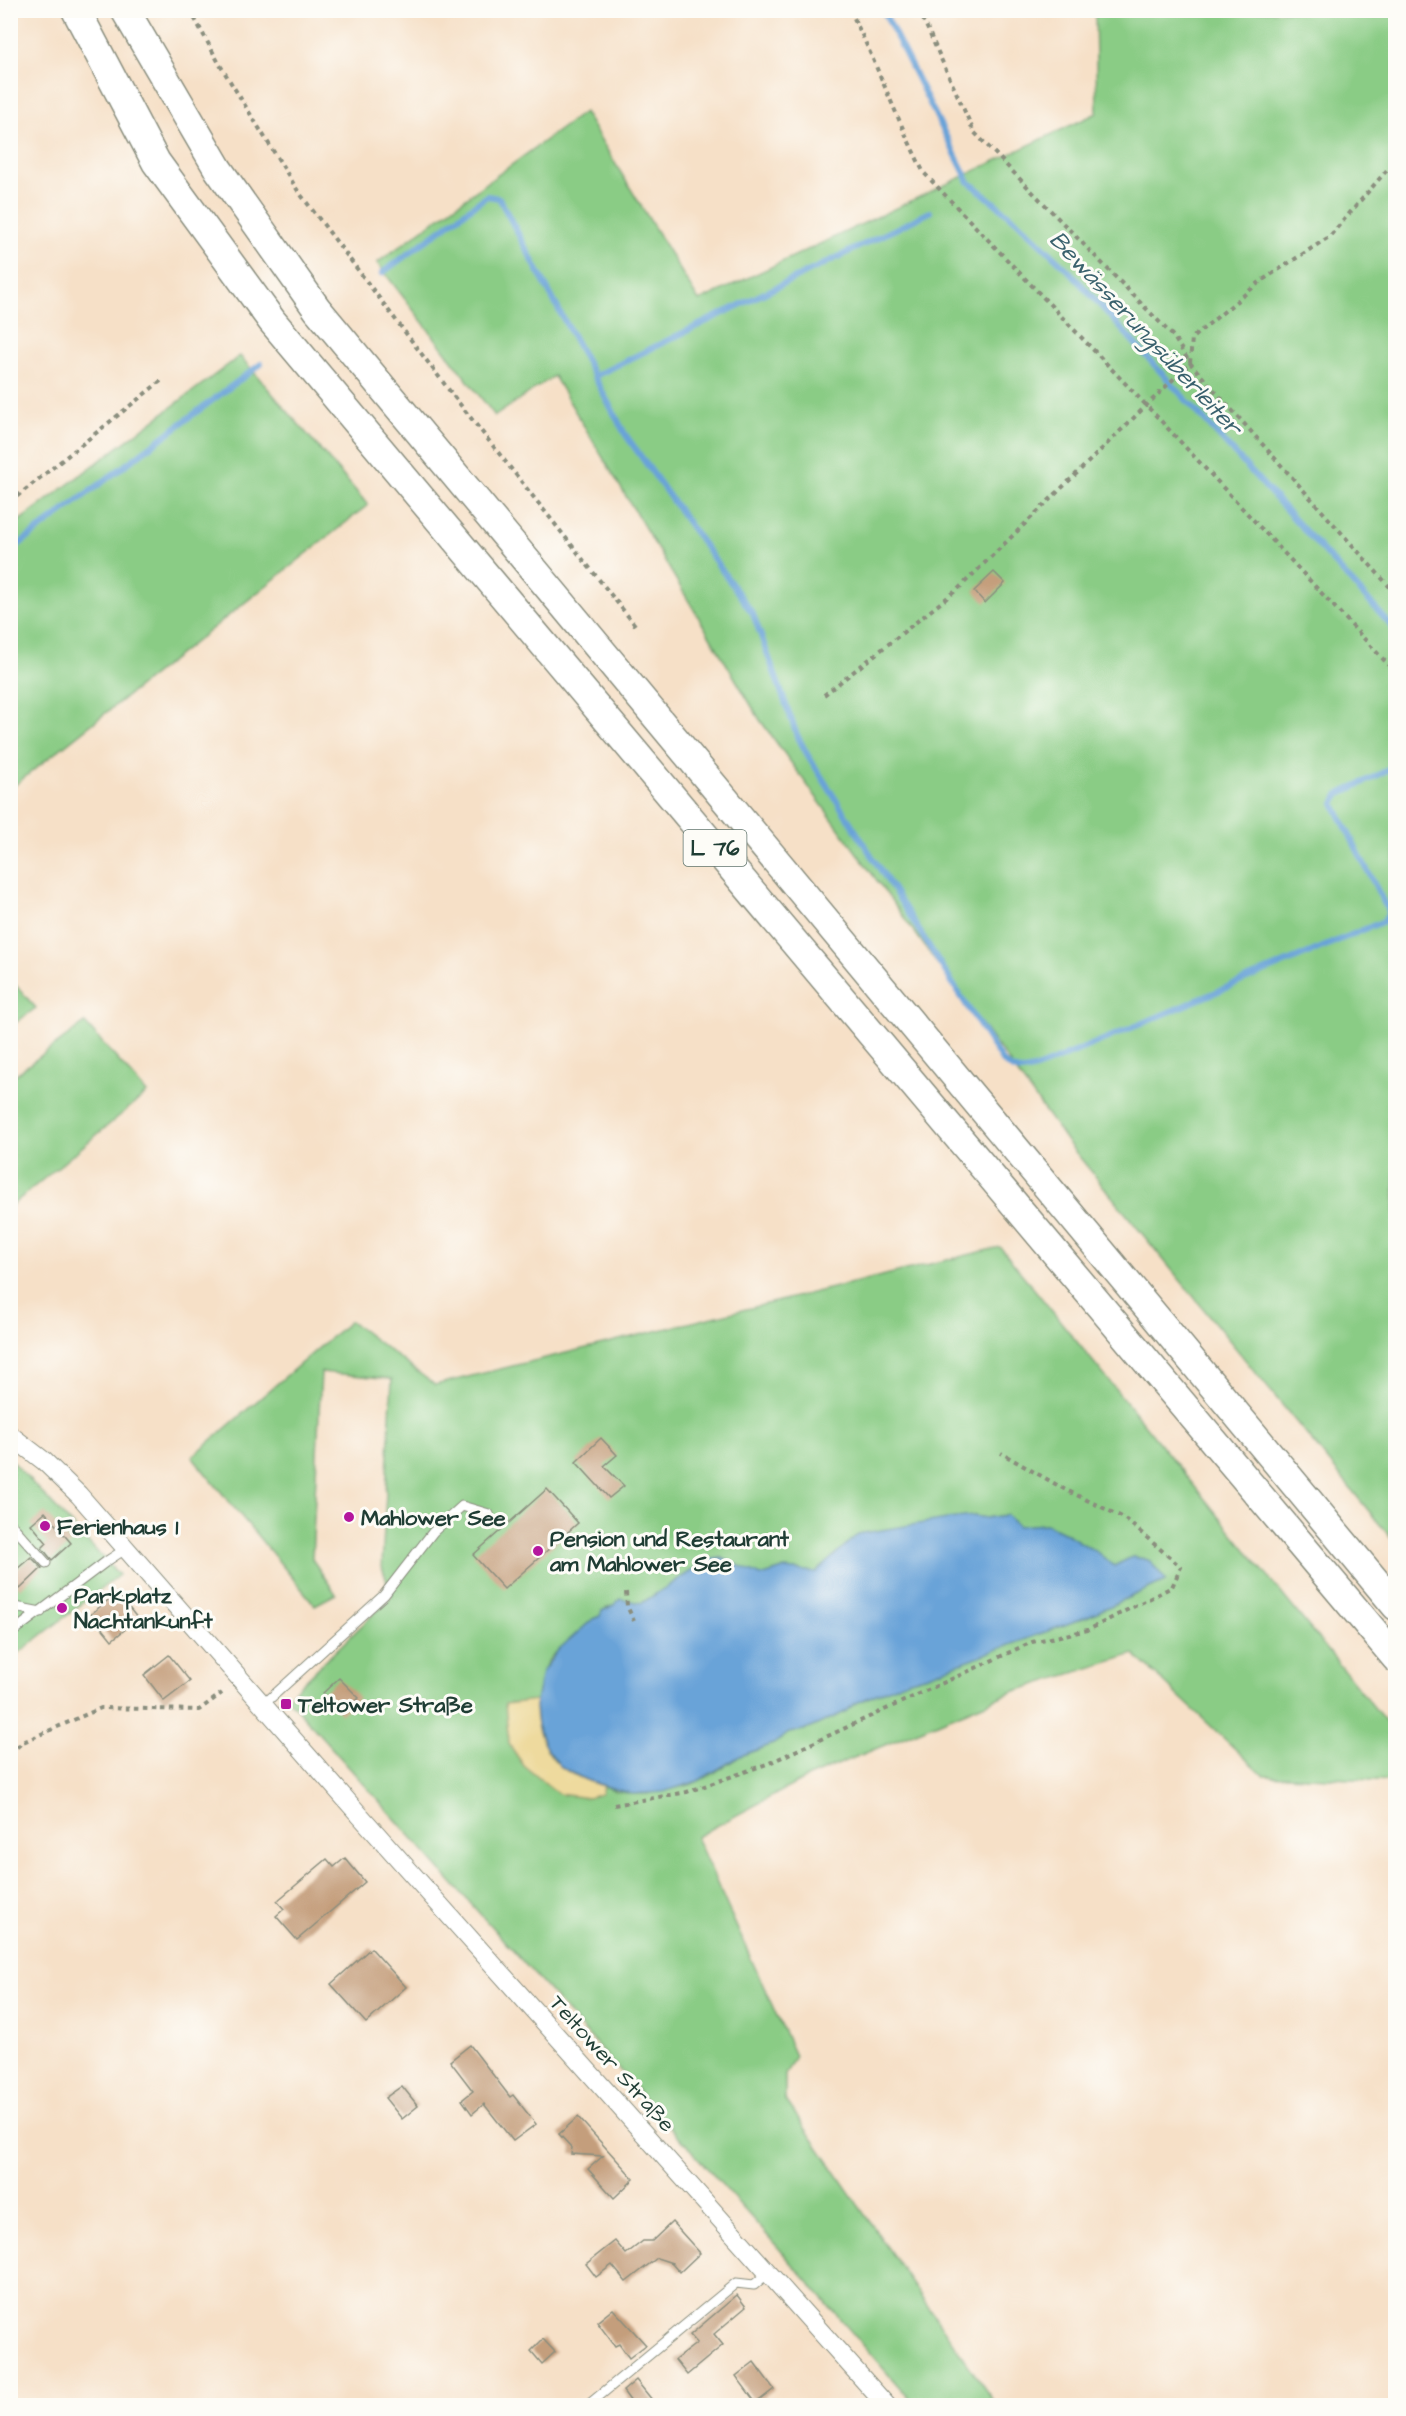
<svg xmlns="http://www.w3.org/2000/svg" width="1406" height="2416" font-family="'Architects Daughter',sans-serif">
<rect width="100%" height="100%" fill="#fdfcf7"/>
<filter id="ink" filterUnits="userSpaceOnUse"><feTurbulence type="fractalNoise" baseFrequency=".0167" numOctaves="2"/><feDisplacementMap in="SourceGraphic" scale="12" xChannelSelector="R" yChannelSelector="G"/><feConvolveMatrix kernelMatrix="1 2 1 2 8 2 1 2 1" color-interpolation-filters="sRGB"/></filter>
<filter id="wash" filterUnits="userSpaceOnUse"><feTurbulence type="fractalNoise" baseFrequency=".008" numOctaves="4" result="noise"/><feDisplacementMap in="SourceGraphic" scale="24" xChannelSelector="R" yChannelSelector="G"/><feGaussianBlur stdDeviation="1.35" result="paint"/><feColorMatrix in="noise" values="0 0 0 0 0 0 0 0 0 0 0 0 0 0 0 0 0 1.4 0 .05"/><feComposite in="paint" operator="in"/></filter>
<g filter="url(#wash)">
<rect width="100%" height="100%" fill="#f6e0c7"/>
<g fill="#8acc85" stroke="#54845c" stroke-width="1.5" fill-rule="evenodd">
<path d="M1095,11H1395V1543L1068,1143L760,720L554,376L495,416L377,263L584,112L699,301L1097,113Z"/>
<path d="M240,356L368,505L11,788V527Z"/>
<path d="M10,979L36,1008L11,1026H10Z"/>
<path d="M85,1023L147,1093L11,1206V1078Z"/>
<path d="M1000,1247L1395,1733V1781L1263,1775L1134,1654L1012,1692L808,1777L696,1837L795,2056L785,2075V2099L996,2405H915L775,2244L287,1698L392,1596L382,1567L392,1379L321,1372L312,1559L336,1594L315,1605L192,1457L350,1321L435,1385ZM1006,1515L1018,1526L1046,1524L1062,1531L1098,1553L1114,1566L1132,1557L1145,1559L1165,1581L1086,1617L928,1675L906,1681L854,1704L845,1712L808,1729L789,1733L773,1744L740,1756L711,1775L690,1785L647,1794H632L616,1791L569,1772L551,1754L537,1725L535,1706L546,1664L551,1657L593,1619L600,1616L607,1607L614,1605L620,1599L642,1603L708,1560L722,1558L761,1576L783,1569L816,1572L859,1534L974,1516L986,1518Z"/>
<path d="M11,1460L119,1575L11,1659Z"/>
</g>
<path fill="#eeda9e" stroke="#868c69" stroke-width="1.5" d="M536,1700C532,1725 545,1757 567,1771C578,1778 591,1782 603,1786L601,1794L588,1798L559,1794L524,1766L509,1744L505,1704Z"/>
<path fill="#69a3d8" stroke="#447086" stroke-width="1.5" d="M1006,1515L1018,1526L1046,1524L1062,1531L1098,1553L1114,1566L1132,1557L1145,1559L1150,1561L1165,1579V1581L1086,1617L928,1675L906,1681L854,1704L845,1712L808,1729L789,1733L773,1744L740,1756L698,1781L663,1792L632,1794L586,1780L560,1766L545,1746L537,1725L535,1706L542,1672L559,1649L593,1619L600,1616L602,1611L614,1605L620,1599L642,1603L708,1560L722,1558L761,1576L783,1569L816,1572L858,1534L947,1519L974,1516L986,1518Z"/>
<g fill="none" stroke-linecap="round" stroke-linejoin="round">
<g stroke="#69a3d8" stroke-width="6">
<path d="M883,10L969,182L1019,223L1069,271L1396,631"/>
<path d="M382,273L487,196L499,198L625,434L753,614L797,735L807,754L1002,1061C1014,1073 1023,1073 1039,1067L1384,921L1388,915V911L1334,804L1338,795L1396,766"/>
<path d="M595,376L930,212"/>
<path d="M10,551L261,364"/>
</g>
</g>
<g id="blocks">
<g fill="#c49e7b">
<path d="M994,572L1005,583L985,603L974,591Z"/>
<path d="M601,1438L617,1455L604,1466L624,1486L609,1498L576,1462Z"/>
<path d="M547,1489L578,1523L504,1589L473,1555Z"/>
<path d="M45,1512L71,1543L52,1560L42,1548L47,1543L31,1524Z"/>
<path d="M31,1557L42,1568L20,1589L10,1575Z"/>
<path d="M117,1593L138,1619L112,1640L91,1614Z"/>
<path d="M169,1655L190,1681L164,1701L144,1675Z"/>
<path d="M339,1678L359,1698L342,1714L323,1693Z"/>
<path d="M345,1858L365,1882L297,1940L276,1916L284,1909L277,1901L327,1859L334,1867Z"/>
<path d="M371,1948L406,1987L366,2023L331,1984Z"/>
<path d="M470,2045L510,2097L513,2095L536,2124L513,2141L484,2104L472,2114L462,2100L473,2091L450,2061Z"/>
<path d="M402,2086L418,2106L402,2119L385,2098Z"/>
<path d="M578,2117L634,2179L614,2198L588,2169L603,2156L571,2154L572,2148L559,2134Z"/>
<path d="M672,2222L700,2253L680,2272L672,2263L657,2258L626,2282L612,2265L596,2277L586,2264L615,2241L626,2254L643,2241H652Z"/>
<path d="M737,2295L746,2307L714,2334L723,2345L687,2375L675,2360L697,2343L690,2335Z"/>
<path d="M613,2309L646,2345L629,2358L619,2344L615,2346L597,2322Z"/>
<path d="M543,2339L555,2352L542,2364L531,2351Z"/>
<path d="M754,2362L774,2389L756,2403L736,2376Z"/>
<path d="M636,2380L657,2406H634L623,2391Z"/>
</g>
</g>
</g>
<g filter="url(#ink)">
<use href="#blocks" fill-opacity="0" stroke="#8a8e7e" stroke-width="1.5"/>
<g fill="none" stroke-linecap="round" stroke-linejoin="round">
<defs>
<g id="lane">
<path d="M10,1523L46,1563"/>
<path d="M10,1606L41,1612"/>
<path d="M10,1634L107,1561L127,1548"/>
<path d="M263,1705L384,1595L433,1532L462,1506L489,1514"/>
<path d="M587,2406L736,2283L754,2285L769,2272"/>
</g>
<path id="street" d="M10,1435L44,1461L79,1495L356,1811L887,2406"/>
<g id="primary">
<path d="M76,10L156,162L272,321L1396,1658"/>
<path d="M125,10L218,169L317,309L1396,1606"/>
</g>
</defs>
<use href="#lane" stroke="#8a8e7e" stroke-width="11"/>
<use href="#street" stroke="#8a8e7e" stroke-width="20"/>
<use href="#primary" stroke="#8a8e7e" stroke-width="31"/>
<g stroke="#8a8e7e" stroke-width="4" stroke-dasharray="4.5 4.5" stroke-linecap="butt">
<path d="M190,10L220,65L298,191L455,398L635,625"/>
<path d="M850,10C877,64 897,120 924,173L1147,406L1396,673"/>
<path d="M919,10L974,132L1173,336L1190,363L1396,594"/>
<path d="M10,502L162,380"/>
<path d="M824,695L958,589L1190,363L1192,338L1261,281L1329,237L1387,170L1396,164"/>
<path d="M626,1592L627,1606L634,1621"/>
<path d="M10,1753L23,1742L101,1708L199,1710L222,1693"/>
<path d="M614,1805L687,1792L767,1764L1032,1642L1088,1630L1172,1587L1181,1567L1124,1518L1064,1489L1001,1453"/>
</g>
<use href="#lane" stroke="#fff" stroke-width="9"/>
<use href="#street" stroke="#fff" stroke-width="18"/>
<use href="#primary" stroke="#fff" stroke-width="28"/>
</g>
</g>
<g fill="#b5179e" stroke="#fdfcf7" stroke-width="2">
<circle cx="349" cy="1517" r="6"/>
<circle cx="45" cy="1526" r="6"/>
<circle cx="538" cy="1551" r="6"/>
<circle cx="62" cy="1608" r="6"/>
<rect x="280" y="1698" width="12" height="12" rx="3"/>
</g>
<g text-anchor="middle" stroke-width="6" stroke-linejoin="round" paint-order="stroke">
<rect fill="#fdfcf7" stroke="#62766e" stroke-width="1.5" x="683.5" y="830" width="63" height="36" rx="4.5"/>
<g font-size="21" font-weight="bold" fill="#1f3d34">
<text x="715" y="855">L 76</text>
</g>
<g font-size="22" font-weight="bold" fill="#1f3d34" stroke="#fdfcf7" text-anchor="start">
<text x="361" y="1525">Mahlower See</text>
<text x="57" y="1534">Ferienhaus 1</text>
<text x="550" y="1546">Pension und Restaurant<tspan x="550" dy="25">am Mahlower See</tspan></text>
<text x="74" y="1603">Parkplatz<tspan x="74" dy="25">Nachtankunft</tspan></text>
<text x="298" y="1712">Teltower Straße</text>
</g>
<g font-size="22" fill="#1f3d34" stroke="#fdfcf7">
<text transform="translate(613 2063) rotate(48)" y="8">Teltower Straße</text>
</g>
<g font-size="24" font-style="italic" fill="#39616d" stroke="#fdfcf7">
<text transform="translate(1146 333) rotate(47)" y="8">Bewässerungsüberleiter</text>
</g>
</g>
<rect width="1406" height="2416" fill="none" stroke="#fdfcf7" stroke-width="36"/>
</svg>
